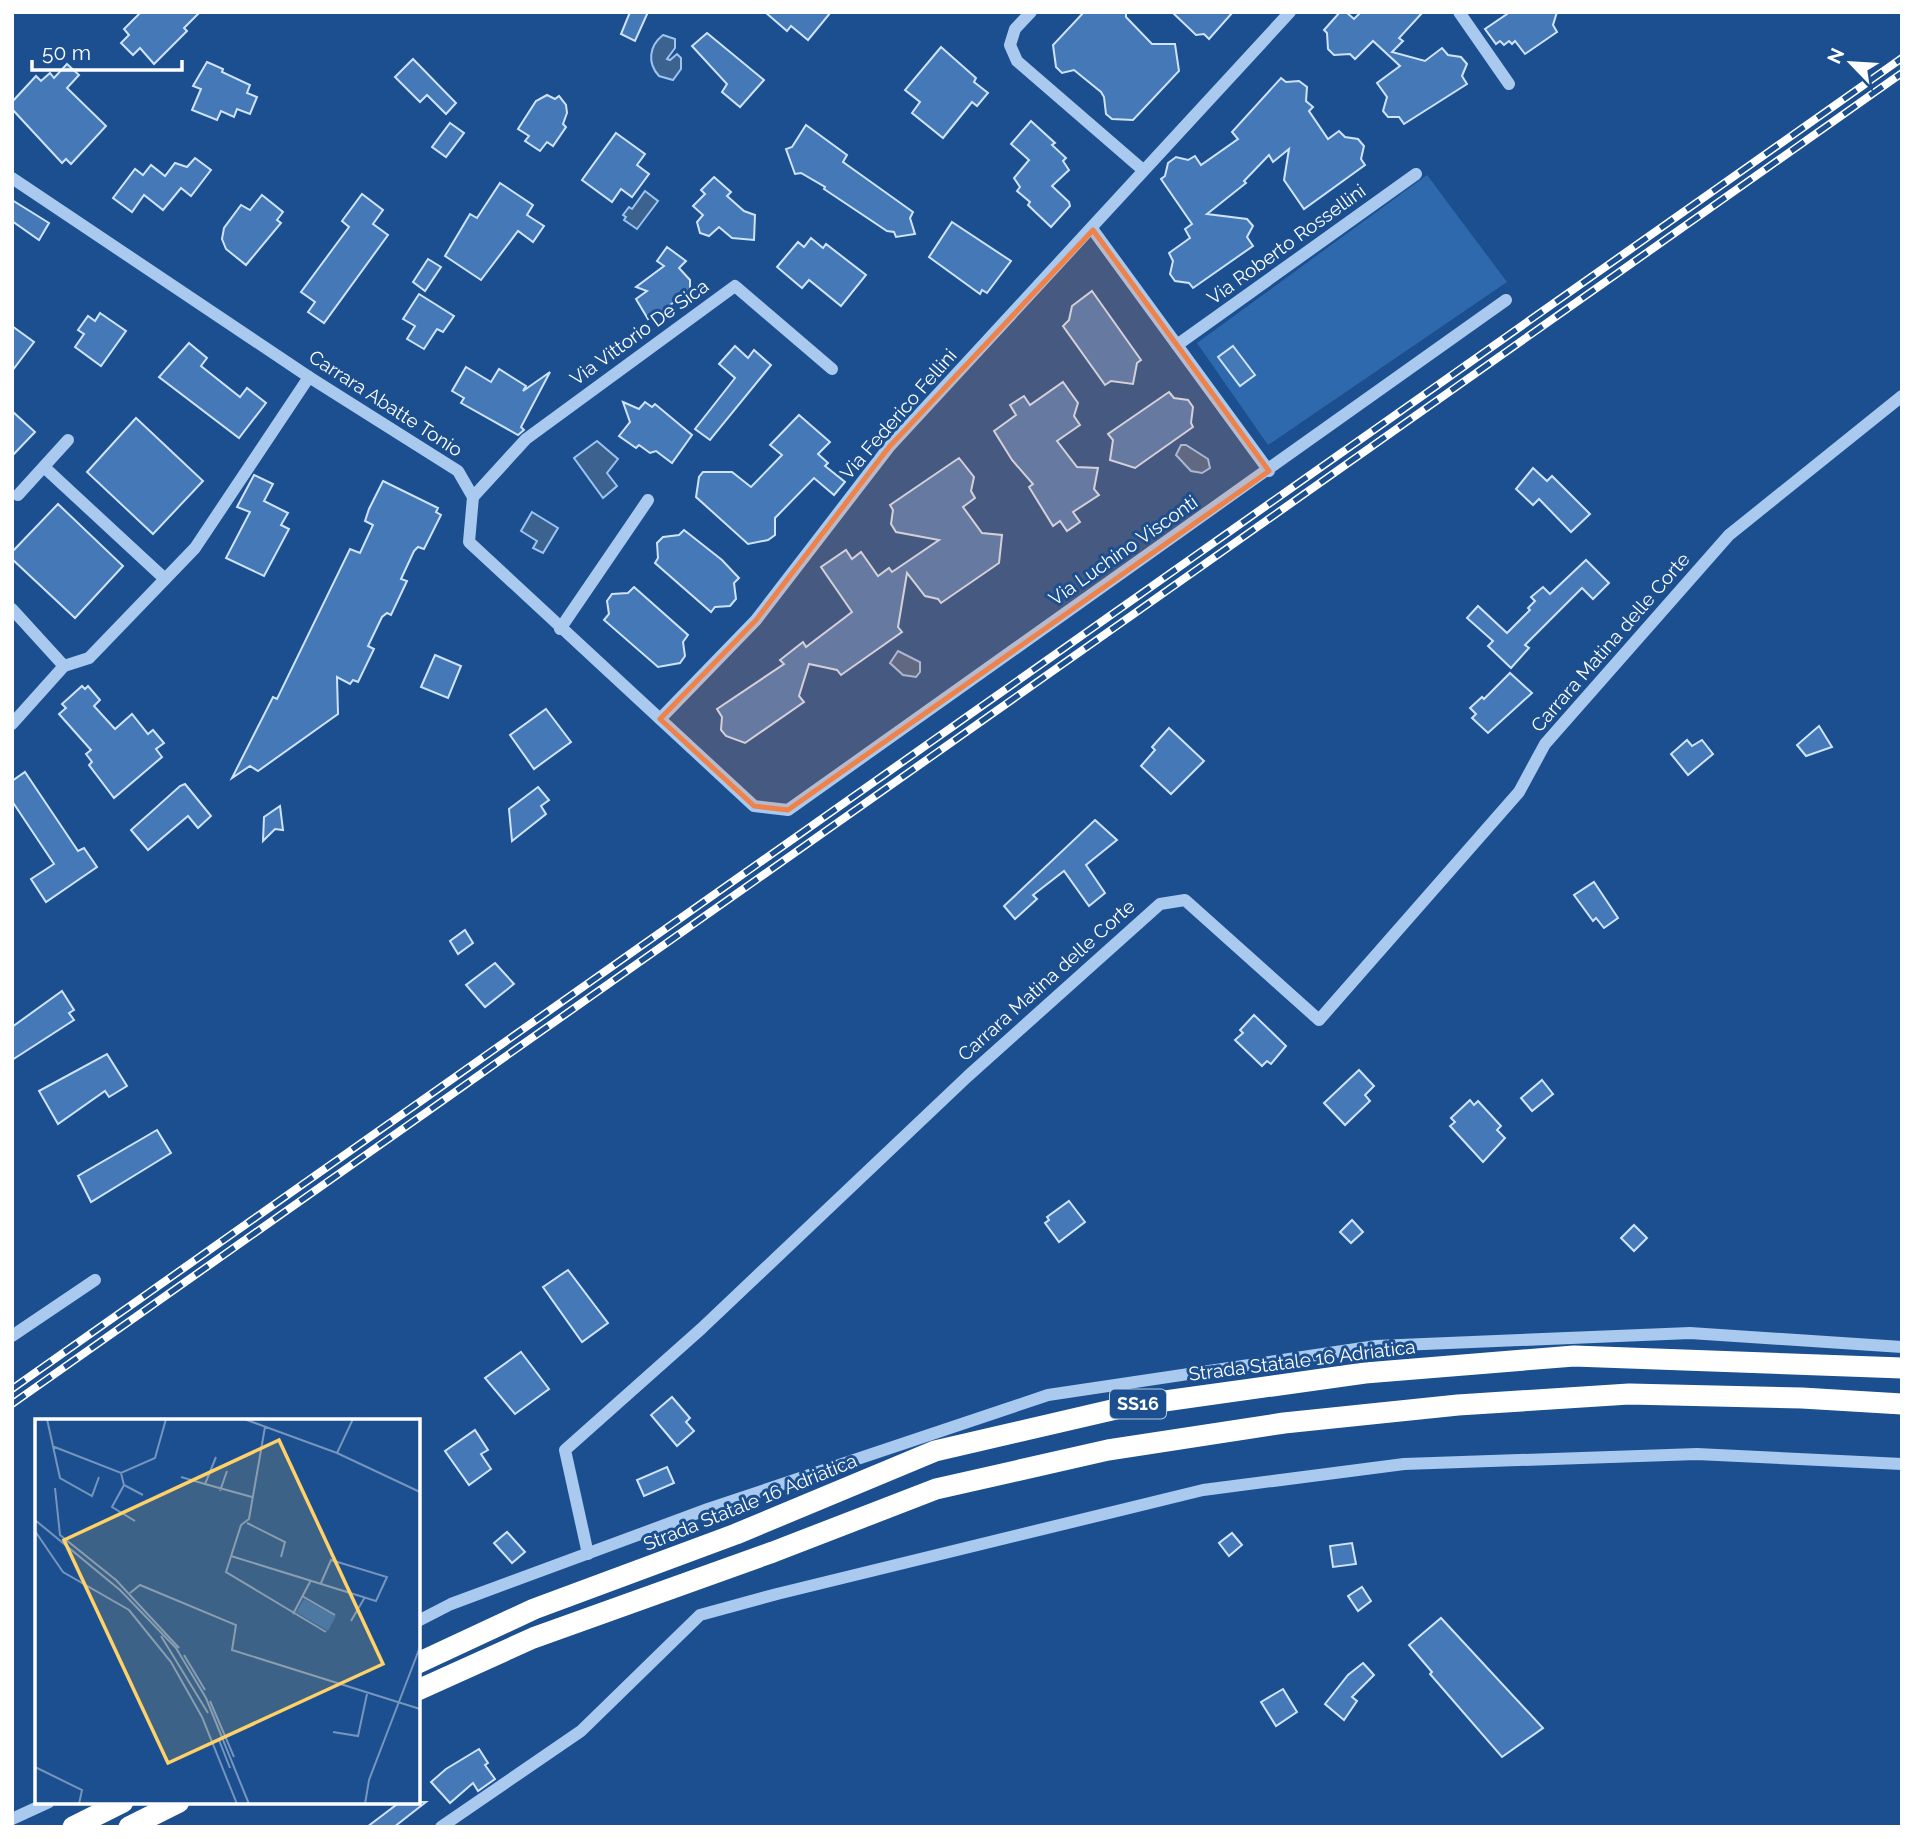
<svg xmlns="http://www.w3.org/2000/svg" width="1914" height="1839" font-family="Raleway,sans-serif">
<rect width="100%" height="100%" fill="#1b4f8f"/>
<path fill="#2e69ad" d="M1427,175L1507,282L1268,445L1197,343Z"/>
<g fill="#3c6290" stroke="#9cc4f0" stroke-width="2">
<path d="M663,35L675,39V48L667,59L670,60L677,54L681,58V69L673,80L659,76C647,63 649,46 663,35Z"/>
<path d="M645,191L658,201L637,229L624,220L626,217L623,215L629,207L632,209Z"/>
<path d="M597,441L618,459L607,473L617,486L603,498L574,458Z"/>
<path d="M1181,445H1186L1208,459L1210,468L1202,473L1191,471L1176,455Z"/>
<path d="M532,512L558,528L543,553L533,548L537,541L521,531Z"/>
<path d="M898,651L920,662V672L916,677L903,675L890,663Z"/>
</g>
<g fill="#4478b7" stroke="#cfe3fa" stroke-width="2">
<path d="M141,12H200L184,28L187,31L154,64L140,48L133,55L121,43L129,35L124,29Z"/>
<path d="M630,12H648L635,41L621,34Z"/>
<path d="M765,12H831L808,40L791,26L787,31Z"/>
<path d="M1084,12H1126V17L1152,44H1175L1179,71L1133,120L1112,119L1106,114L1104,97L1101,92L1074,70L1062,73L1056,67L1053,45Z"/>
<path d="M1172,12H1233L1209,39L1204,34L1196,35Z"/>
<path d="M1340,12H1346L1354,19L1361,12H1423L1399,38L1403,41L1392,52L1425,61L1442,48L1448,55L1461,57L1467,64L1462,76L1467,84L1404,124L1399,117H1388L1383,111L1387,97L1377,83L1400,66L1373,41L1355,59L1350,54L1334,55L1328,49L1327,33L1324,30Z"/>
<path d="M1510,12H1557L1553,25L1557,32L1525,54L1515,41L1512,44L1509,41L1504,45L1500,41L1496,44L1485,29Z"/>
<path d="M707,33L764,80L740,107L722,92L727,84L692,46Z"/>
<path d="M941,47L976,78L974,82L988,93L977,106L972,102L943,138L912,113L920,102L905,90Z"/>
<path d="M413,59L456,103L446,114L427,95L420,102L395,77Z"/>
<path d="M207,62L223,69L222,72L250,85L247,93L257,97L250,114L237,109L234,117L221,111L217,120L192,110L201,89L193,86Z"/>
<path d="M67,64L79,75L67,88L106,126L71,164L66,159L62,163L12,109V102L36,76L41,81L50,73L54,78Z"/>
<path d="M1281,78L1286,82L1299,81L1307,87L1306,101L1313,107L1309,111L1328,139L1339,131L1345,137L1358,139L1364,146L1361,159L1365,165L1304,209L1284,180L1289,149L1273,162L1269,155L1244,181L1246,183L1207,214L1247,219L1253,226L1247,237L1253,246L1193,288L1189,283L1175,281L1170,274L1173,261L1169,253L1190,238L1185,229L1192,224L1161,179L1165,176L1168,163L1176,157L1188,160L1195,156L1201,165L1238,139L1232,132Z"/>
<path d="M547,95L555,99L559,96L566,105L567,113L563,124L566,127L553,146L547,142L540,151L525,141L529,136L518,129L536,101Z"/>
<path d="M1031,121L1055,143L1052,145L1066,158L1063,161L1069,170L1052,186L1069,202L1070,206L1051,227L1028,205L1030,202L1017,191L1020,187L1014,178L1029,160L1011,144Z"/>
<path d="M450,123L464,133L446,157L432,147Z"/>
<path d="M806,125L847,155L843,162L913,212L910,218L915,234L896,237L894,232L887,231L824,189L825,187L801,173L795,174L786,149L792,147Z"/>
<path d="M616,133L645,154L637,165L649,174L632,197L621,189L612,202L582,180Z"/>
<path d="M195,158L211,170L191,196L181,188L163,210L144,195L132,212L113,198L135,169L143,175L151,165L165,176L175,163L187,167Z"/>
<path d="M714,177L731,192L727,196L744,211L755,215L754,240L732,238L719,227L709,236L700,233L697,222L703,215L693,206L705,194L701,190Z"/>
<path d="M500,183L533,205L527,215L544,226L533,242L518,231L481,280L445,256L470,214L477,218Z"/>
<path d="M362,194L383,210L373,224L388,235L324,323L308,312L315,302L301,292L349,227L342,221Z"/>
<path d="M262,195L283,212L277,220L281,223L246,265L226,249L222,239L224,228L241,205L250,210Z"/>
<path d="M12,200L49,223L39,240L12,221Z"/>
<path d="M952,222L1011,261L987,293L982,290L980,294L929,257Z"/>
<path d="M811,238L823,248L826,244L866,275L841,306L809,280L802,288L777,267L798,242L804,247Z"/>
<path d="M667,247L686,261L679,268L690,280V292L648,319L636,299L647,291L636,287L664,266L657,261Z"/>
<path d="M428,259L441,267L425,291L413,282Z"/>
<path d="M1092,291L1141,360L1137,363L1133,384L1111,381L1105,385L1063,326L1069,320L1072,306Z"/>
<path d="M419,294L454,316L443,332L437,329L424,349L407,339L415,326L403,319Z"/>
<path d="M100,313L126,331L101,366L75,347L84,334L78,330L88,316L95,321Z"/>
<path d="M12,326L34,342L12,371Z"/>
<path d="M189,343L207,358L201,366L240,397L247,388L266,403L239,438L159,377Z"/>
<path d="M735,346L748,358L754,350L771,365L710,440L695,429L735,378L719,364Z"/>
<path d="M1233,346L1255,375L1240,386L1218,357Z"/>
<path d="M466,367L491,382L499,369L526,386L523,391L550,372L521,427L524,430L518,435L461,403L464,398L452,391Z"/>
<path d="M1063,382L1078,403L1074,416L1080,425L1057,441L1077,467L1098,468L1094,489L1099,495L1073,512L1080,522L1067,531L1060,521L1053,526L1029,487L1033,484L1012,460L994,431L1016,415L1010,405L1024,396L1030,405Z"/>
<path d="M1169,392L1174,398L1188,400L1193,407L1191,423L1193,427L1135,468L1110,460L1113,440L1108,434Z"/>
<path d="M623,402L639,409L645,402L652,407L655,404L692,435L672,463L656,451L650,453L639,445L636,448L619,436L630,422Z"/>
<path d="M12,411L35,432L12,456Z"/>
<path d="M799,415L830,442L818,454L828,463L825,466L845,482L834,495L814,478L775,518V535L768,540L748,544L696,497L699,477L703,472H732L751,487L782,455L770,445Z"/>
<path d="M136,418L203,481L153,534L87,472Z"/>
<path d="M959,458L974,477L971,491L975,498L963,507L982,533L1002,535L999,563L941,603L938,599L925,596L907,573L898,627L902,632L841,675L837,670L809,664L799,696L804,702L745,743L726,736L721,730L722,717L717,709L784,664L780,660L803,642L806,647L852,612L821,567L846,550L852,559L861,552L878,576L889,568L892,572L939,540L896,532L891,524L893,510L890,505Z"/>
<path d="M1533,468L1547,481L1552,476L1590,514L1571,532L1539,499L1533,505L1516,489Z"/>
<path d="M254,475L273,484L264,501L288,513L281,525L289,529L264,576L226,558L250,512L237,507Z"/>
<path d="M383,481L438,508L436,512L441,515L424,549L418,547L414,551L401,579L407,581L391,615L387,613L382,617L368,646L374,649L358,682L353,680L350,684L337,677L338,714L258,771L250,766L232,778L273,697L277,699L350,549L360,553L373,525L365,521L369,509Z"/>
<path d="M58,504L123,566L75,618L12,559V552Z"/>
<path d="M684,530L722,560L739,578L734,583L736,599L730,606L715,607L711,612L655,563L658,558L657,543L663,537L679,535Z"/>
<path d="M1586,560L1609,583L1593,599L1582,588L1525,645L1529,648L1511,668L1488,646L1493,641L1467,618L1478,606L1507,633L1530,610L1528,608L1535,601L1531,597L1543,587L1550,594Z"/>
<path d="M634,587L688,635L683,642L685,656L680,663L658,667L604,620L609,614L607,601L612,594L628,593Z"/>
<path d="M435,655L461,666L448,698L421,687Z"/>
<path d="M1510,673L1532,693L1488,733L1472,718L1476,714L1470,708L1482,697L1484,699Z"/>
<path d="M82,686L85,689L88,686L100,700L94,706L115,729L132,714L148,734L153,730L164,743L156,749L162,757L114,798L89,765L92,762L86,754L91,750L59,714L66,708L62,704Z"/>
<path d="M546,709L571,742L534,769L510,735Z"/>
<path d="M1819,726L1832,747L1806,756L1797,745Z"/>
<path d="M1169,728L1204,761L1171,794L1141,766L1155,750L1152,747Z"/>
<path d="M1687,740L1692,746L1702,740L1713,754L1688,775L1671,754Z"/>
<path d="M25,772L78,851L84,848L97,867L46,902L31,879L54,864L12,801V781Z"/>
<path d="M185,784L211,816L198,828L188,816L148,850L131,830L180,786Z"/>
<path d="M538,787L549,800L541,806L546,814L512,841L509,809Z"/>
<path d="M280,806L283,830L275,829L263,841L264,817Z"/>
<path d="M1095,820L1117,840L1086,865L1105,893L1089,906L1064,871L1033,895L1037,899L1015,919L1004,906Z"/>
<path d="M1594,882L1618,918L1604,928L1596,918L1593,921L1574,895Z"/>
<path d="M465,930L473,943L458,954L450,941Z"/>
<path d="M495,963L514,984L485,1007L466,985Z"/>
<path d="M62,991L74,1010L69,1013L74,1020L12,1060V1027Z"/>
<path d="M1254,1015L1286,1046L1271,1064L1267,1061L1262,1066L1235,1040L1243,1033L1240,1030Z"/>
<path d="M107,1054L127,1086L109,1097L105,1091L58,1124L39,1091Z"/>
<path d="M1359,1070L1374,1086L1365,1095L1370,1101L1345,1125L1324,1103Z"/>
<path d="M1542,1080L1553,1094L1532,1111L1521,1098Z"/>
<path d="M1470,1100L1474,1105L1478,1101L1501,1126L1497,1130L1505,1138L1483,1162L1450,1126L1455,1122L1451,1118Z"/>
<path d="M157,1130L171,1153L91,1202L78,1176Z"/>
<path d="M1069,1201L1085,1222L1059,1242L1045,1223L1049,1220L1047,1217Z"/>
<path d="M1352,1220L1363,1232L1351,1243L1340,1232Z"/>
<path d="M1634,1225L1647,1238L1634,1251L1621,1238Z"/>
<path d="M568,1270L608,1323L582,1342L543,1287Z"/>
<path d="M521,1352L549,1389L515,1414L485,1378Z"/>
<path d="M672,1397L690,1418L686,1422L694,1431L677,1446L651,1415Z"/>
<path d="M475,1430L488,1450L481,1454L491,1469L469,1485L445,1451Z"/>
<path d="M667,1467L674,1483L644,1496L637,1480Z"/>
<path d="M507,1532L525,1552L512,1563L494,1543Z"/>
<path d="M1232,1533L1242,1545L1229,1556L1219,1543Z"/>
<path d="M1352,1543L1356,1564L1333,1567L1330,1546Z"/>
<path d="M1362,1587L1371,1601L1358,1611L1348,1596Z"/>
<path d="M1441,1618L1543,1728L1502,1757L1430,1674L1432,1672L1409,1645Z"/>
<path d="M1363,1663L1374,1675L1352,1697L1357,1701L1344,1720L1325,1704L1348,1675Z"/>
<path d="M1283,1689L1297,1712L1276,1726L1261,1702Z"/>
<path d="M479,1749L488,1763L485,1765L495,1779L478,1791L473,1783L450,1803L431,1782L446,1769Z"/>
<path d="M400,1802H426L394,1827H367Z"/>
</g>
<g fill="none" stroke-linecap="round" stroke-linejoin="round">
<g stroke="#a9c9ee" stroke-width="12">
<path d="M1031,12L1015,29L1010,45L1017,61L1143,170"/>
<path d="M1459,12L1509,84"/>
<path d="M12,178L309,377L458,471L473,497L469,542L754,806L788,810L1506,300"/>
<path d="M1093,230L1269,471"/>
<path d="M1177,345L1416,174"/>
<path d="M44,467L165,579"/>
<path d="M18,495L68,440"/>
<path d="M473,497L526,439L735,286L832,369"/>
<path d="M12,609L64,666L89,658L195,548L309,377"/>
<path d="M560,629L648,500"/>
<path d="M660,719L756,620L889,447L1290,12"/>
<path d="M12,724L64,666"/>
<path d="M12,1336L95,1280"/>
<path d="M588,1554L565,1450L701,1329L968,1076L1160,904L1185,900L1319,1020L1519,792L1545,744L1729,535L1902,396"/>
<path d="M418,1621L451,1604L708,1509L1048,1395L1376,1346L1690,1333L1902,1347"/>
<path d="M12,1819L49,1802"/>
<path d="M441,1827L581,1731L700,1615L777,1594L1203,1490L1404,1464L1697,1454L1902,1464"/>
</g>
<g stroke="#fff" stroke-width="21">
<path d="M418,1663L534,1609L736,1534L935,1451L1129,1406L1365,1373L1574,1356L1902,1368"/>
<path d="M418,1690L533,1638L773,1552L936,1489L1108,1450L1284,1423L1458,1405L1629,1394L1802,1398L1902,1404"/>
<path d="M73,1827L123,1802"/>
<path d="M129,1827L179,1802"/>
</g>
<defs>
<g id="rail">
<path d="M12,1389L1902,58"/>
<path d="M12,1404L1902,73"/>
</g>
</defs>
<use href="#rail" stroke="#fff" stroke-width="8"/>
<use href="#rail" stroke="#1b4f8f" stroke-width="5" stroke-dasharray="16" stroke-linecap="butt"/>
</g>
<path fill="#ee8249" fill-opacity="0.2" stroke="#ee8249" stroke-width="5" stroke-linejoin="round" d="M1093,230L1269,471L788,810L754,806L660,719L756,620L889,447Z"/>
<g text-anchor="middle" stroke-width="6" stroke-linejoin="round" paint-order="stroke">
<rect fill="#1b4f8f" stroke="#bbcadd" stroke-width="2" x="1110" y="1389.5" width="56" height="29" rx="5"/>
<g font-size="18" font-weight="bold" fill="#fff">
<text x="1138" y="1410">SS16</text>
</g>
<g font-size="19" fill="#fff" stroke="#1b4f8f">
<text transform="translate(1286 244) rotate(-36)" y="7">Via Roberto Rossellini</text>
<text transform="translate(639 332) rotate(-36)" y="7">Via Vittorio De Sica</text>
<text transform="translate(386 403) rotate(33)" y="7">Carrara Abatte Tonio</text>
<text transform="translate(898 414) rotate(-49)" y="7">Via Federico Fellini</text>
<text transform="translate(1123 550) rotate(-35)" y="7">Via Luchino Visconti</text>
<text transform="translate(1610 642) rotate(-49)" y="7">Carrara Matina delle Corte</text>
<text transform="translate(1046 980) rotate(-42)" y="7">Carrara Matina delle Corte</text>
<text transform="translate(1302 1360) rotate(-7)" y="7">Strada Statale 16 Adriatica</text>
<text transform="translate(750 1502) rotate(-22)" y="7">Strada Statale 16 Adriatica</text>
</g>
</g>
<g transform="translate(35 1419)">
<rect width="385" height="385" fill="#1b4f8f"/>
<path d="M269,180L301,197L293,212L261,193Z" fill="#2e69ad"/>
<path fill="none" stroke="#7695bc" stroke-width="2" d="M12,0L25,59L57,77L64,58M209,0L302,34L385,73M230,8L214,100L206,106L191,153L291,213M17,27L86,54L120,39L131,0M302,34L318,0M181,38L170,65L217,78M86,54L89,66L77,88L100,102M146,58L170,65M89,66L108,76M20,69L25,116L81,161L144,229M185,72L192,52M0,101L85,171L141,229L171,279L214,385M212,104L250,123L246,138M0,112L28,153L94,191L136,243L167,298L202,385M196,137L341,182L352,158L296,141L286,164M95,174L105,166L201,206L197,231L385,290M267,177L300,196M258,195L276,161M316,202L330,178M126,217L173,294M149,236L170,271M175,282L199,338M298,313L323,317L332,275M184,321L195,349M0,348L47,371L44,385M330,385L334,361L385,228"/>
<path fill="#ffd166" fill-opacity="0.15" stroke="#ffd166" stroke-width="3.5" d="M244,21L348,245L133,344L29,121Z"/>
<rect width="385" height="385" fill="none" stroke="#fff" stroke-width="3.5"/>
</g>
<rect width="1914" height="1839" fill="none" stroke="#ffffff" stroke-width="28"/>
<g transform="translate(1851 63) rotate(295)" stroke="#1b4f8f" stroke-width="5" paint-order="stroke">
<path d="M0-5L12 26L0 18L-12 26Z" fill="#ffffff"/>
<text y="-10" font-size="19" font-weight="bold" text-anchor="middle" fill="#ffffff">N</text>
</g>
<path d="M32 60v10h150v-10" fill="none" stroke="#ffffff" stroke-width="3.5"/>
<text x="42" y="60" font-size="21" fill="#ffffff" stroke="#1b4f8f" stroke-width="5" paint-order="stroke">50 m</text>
</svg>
